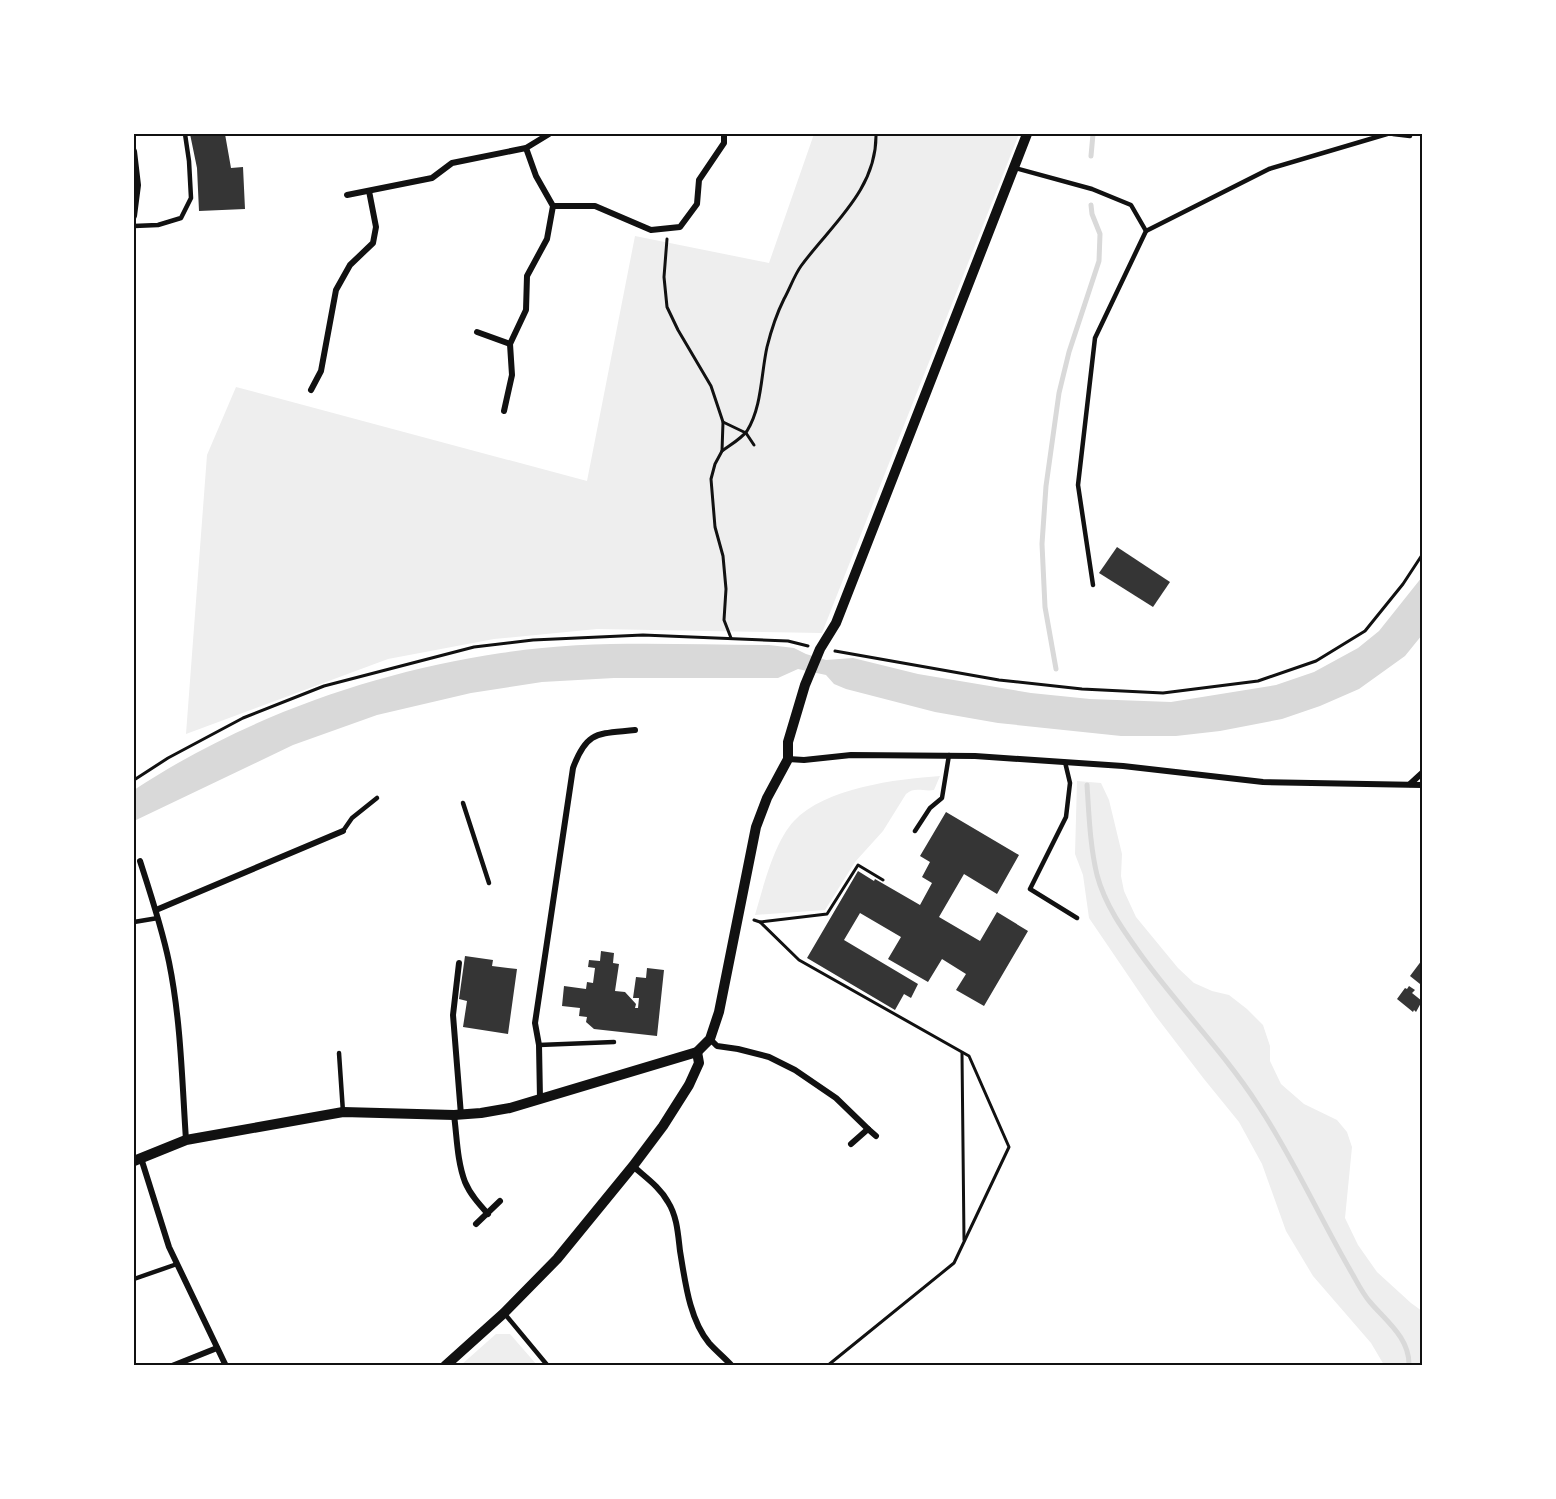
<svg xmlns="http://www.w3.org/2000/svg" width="1556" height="1499" font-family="'Alegreya Sans',sans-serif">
<rect width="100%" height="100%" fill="#fff"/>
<g fill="#eee">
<path d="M814,134H1019L822,633L597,629L494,639L388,659L186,734L207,455L236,387L587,481L635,236L769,263Z"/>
<path d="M940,776L934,790C923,792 915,786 906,794L883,831L855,862L825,910L755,915C763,888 774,842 794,821C825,788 896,779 940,776Z"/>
<path d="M1077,781L1101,783L1109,800L1122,854L1121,876L1124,891L1136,917L1178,968L1194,983L1212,991L1229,995L1247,1009L1263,1025L1270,1046V1061L1281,1084L1304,1104L1337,1120L1347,1132L1352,1147L1345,1218L1358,1245L1377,1272L1411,1303L1422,1311V1365H1384L1371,1343L1313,1276L1286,1231L1262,1164L1239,1122L1204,1079L1155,1015L1089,918L1083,875L1075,854Z"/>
<path d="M496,1334H510L537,1365H461Z"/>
</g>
<path fill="#d9d9d9" d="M1422,577V635L1405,656L1359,689L1320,706L1282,719L1220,731L1176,736H1121L998,723L935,712L846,689L834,684L826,675L798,669L778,678H614L542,682L471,693L377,715L293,745L134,821V790C243,718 373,672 501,653C589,639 680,645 769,645L794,648L806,654L826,660L853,658L918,674L1031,693L1090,699L1171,702L1276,685L1314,672L1358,648L1379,631Z"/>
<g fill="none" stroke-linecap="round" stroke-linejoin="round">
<g stroke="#d9d9d9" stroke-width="5">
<path d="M1091,156L1093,134"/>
<path d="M1056,669L1045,607L1042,544L1046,486L1059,393L1069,352L1099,261L1100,234L1092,214L1091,205"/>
<path d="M1087,785C1089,815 1090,846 1097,875C1105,905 1123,930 1141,955C1178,1006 1223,1051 1258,1105C1294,1159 1320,1219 1353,1275C1358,1284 1363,1294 1370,1302C1386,1321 1410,1338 1409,1366"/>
</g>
</g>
<g fill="#353535">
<path d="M190,134H225L231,168L243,167L245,209L199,211L197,168Z"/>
<path d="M1117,547L1170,582L1153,607L1099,573Z"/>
<path d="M946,812L1019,855L997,894L964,874L939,917L980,941L997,912L1028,931L984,1006L956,990L966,974L942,959L928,982L888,959L901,937L860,913L844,940L918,984L911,998L904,994L895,1010L807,958L858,871L874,881L875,879L920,905L932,883L922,877L930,862L920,856Z"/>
<path d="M601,951L614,953L613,963L619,964L615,991L625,992L636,1004L635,1008H638L639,998H633L636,977L646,978L647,968L664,970L657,1036L594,1029L586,1022L587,1017L579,1016L580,1008L562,1006L564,986L586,989L587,982L593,983L595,968L588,967L589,960L600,961Z"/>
<path d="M465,956L493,960L492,966L517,969L508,1034L463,1027L467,1001L459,999Z"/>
<path d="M1422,960V981L1420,984L1410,976Z"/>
<path d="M1409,986L1415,990L1412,993L1422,1001L1416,1012L1414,1010L1413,1012L1397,999L1405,988L1407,989Z"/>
</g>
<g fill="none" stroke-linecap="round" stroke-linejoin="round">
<g stroke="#111" stroke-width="3">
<path d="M667,239L664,277L667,307L678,330L711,386L723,422L722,451L715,464L711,479L715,527L723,556L726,589L724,620L731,638"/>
<path d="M723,422L746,433L754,445"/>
<path d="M722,451C730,445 741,439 747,431C762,407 761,374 767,347C771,331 777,313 784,299C790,288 794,276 801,266C831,225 877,190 876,134"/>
<path d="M835,651L999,680L1082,689L1163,693L1258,681L1316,661L1365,631L1403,584L1422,555"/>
<path d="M134,780L168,758L243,718L324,686L474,647L533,640L643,635L788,641L808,646"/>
<path d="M754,920L760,922L799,960L969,1056L1009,1147L954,1263L827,1366"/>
<path d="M760,922L827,914L858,865L883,880"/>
<path d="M962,1053L964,1240"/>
</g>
<g stroke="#111" stroke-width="4.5">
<path d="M1393,134L1410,136"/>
<path d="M1015,168L1092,189L1131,205L1146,231L1095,338L1078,485L1093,585"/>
<path d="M134,226L158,225L181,218L191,198L189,161L185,134"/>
<path d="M1146,231L1269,169L1387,134"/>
<path d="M1065,762L1070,783L1066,817L1030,889L1077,918"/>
<path d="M463,803L489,883"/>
<path d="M343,831L352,818L377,798"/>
<path d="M915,831L930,808L942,798L949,755"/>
<path d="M134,922L158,918"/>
<path d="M539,1045L614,1042"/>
<path d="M339,1053L343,1112"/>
<path d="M134,1279L177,1264"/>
<path d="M504,1313L548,1366"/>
</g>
<g stroke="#111" stroke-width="6">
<path d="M134,151L138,185L134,216"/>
<path d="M347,195L432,178L452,163L526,148L549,134"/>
<path d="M553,206H595L651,230L680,227L697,204L699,180L724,143V134"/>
<path d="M477,332L510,344"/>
<path d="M311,390L321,371L336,290L350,265L373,243L376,227L369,191"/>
<path d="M504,411L512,375L510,344L526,310L527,276L547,239L553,206L536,176L526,148"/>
<path d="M788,759L804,760L851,755L975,756L1123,766L1263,782L1422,785"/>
<path d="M1410,784L1422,773"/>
<path d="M140,861C151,895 162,928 169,962C181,1021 182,1081 186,1140"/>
<path d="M156,910L343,831"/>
<path d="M459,963L453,1015L461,1115"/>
<path d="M710,1039L717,1046L738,1049L769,1057L795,1070L836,1098L868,1129"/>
<path d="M540,1099L539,1045L535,1023L573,768C587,730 598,734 635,730"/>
<path d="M454,1115C457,1137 457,1161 465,1182C470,1194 479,1204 488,1214"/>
<path d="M851,1144L868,1129L876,1136"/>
<path d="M141,1158L169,1247L226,1366"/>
<path d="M633,1166C645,1177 660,1187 668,1202C677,1216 678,1234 680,1251C685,1280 689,1319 709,1343C716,1351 725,1358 732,1366"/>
<path d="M476,1224L500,1201"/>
<path d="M172,1366L217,1348"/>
</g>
<g stroke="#111" stroke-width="10">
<path d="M134,1161L186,1140L343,1112L454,1115L481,1113L510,1108L697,1052L710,1039L719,1012L756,827L767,798L788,759V742L805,685L820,649L836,623L1027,134"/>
<path d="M445,1366L504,1313L557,1259L633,1166L663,1126L689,1085L699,1063L697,1052"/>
</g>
</g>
<rect width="1556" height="1499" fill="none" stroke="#ffffff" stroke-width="270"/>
<rect x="135" y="135" width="1286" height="1229" fill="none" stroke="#111" stroke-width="2"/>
</svg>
